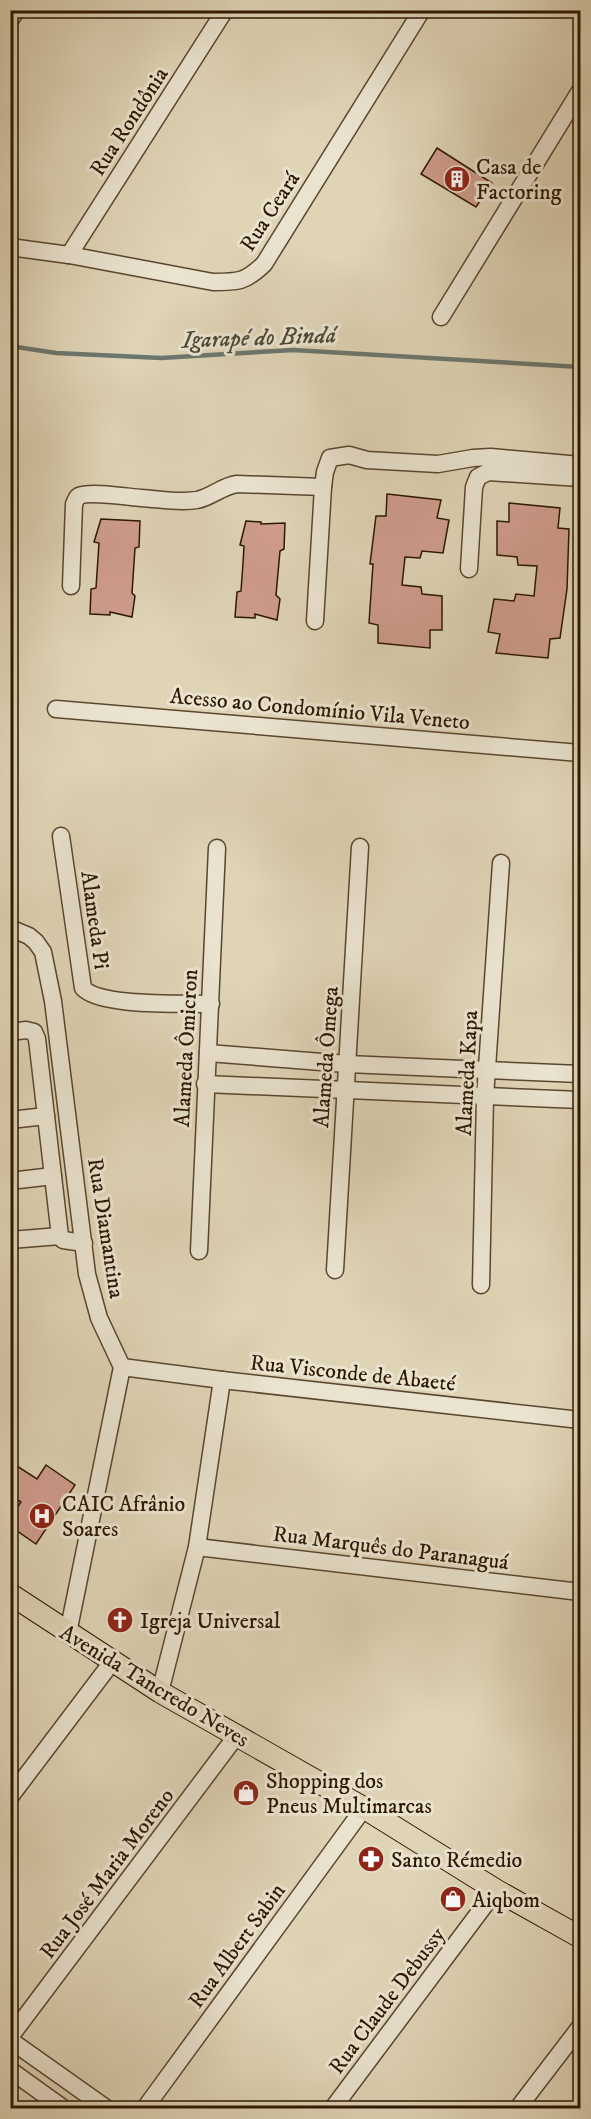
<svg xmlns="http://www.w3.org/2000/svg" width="591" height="2119" font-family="'IM FELL DW Pica',serif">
<rect width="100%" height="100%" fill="#dfd4b6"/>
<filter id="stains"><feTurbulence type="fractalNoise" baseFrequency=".00333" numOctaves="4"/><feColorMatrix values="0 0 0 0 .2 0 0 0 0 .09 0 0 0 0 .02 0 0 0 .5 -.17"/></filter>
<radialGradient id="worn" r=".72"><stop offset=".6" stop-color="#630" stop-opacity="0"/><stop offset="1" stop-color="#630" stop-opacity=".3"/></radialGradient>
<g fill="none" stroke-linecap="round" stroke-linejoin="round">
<path stroke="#6b776e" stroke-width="4.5" d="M10,346L56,353L161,358L293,350L580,367"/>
</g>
<g fill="#cf9c8d" stroke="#2d1702" stroke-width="1.5">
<path d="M437,148L492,183L476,207L421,174Z"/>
<path d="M387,494L441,500L437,518L449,520L443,553L422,551L420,558L405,557L402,585L421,587L422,594L442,596V630H430V648L378,643V625L369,623L373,564H370L376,516H386Z"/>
<path d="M509,503L560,508L558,528L569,529L567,589L560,638L550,639L548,658L496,653L500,634L488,632L494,599L514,601L516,594L534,596L537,566L518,565L517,557L497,555V521L509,522Z"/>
<path d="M101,519L140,521L139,547L135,548L132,593L135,596L132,617L110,612V615L90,614L91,589L96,588L99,543L94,542Z"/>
<path d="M246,521L261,522V524L285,523L284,549L280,551L276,595L280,599L277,620L255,614V618L235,617L237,592L241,591L243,563L244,546L240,545Z"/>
<path d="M46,1465L75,1485L36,1544L10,1526V1518L21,1502L10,1495V1475L17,1466L37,1479Z"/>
</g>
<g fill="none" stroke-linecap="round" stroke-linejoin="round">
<defs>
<g id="minor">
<path d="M10,20L17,10"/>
<path d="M10,247L69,255L213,282C239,282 245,282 264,264L422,10"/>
<path d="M69,255L225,10"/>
<path d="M441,317L580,91"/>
<path d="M469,569L474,487L478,477L488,472L580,478"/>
<path d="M71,586L74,504C76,500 76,498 79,496C90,491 128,497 141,498C159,499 179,503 197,500C212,497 222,486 237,484L323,487L325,472L330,458L349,455L367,460L438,464L473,458L491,457L580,465"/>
<path d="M315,621L323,487"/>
<path d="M56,709L580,753"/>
<path d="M61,836L83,988C100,1007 183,1003 211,1004"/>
<path d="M10,928L29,936L36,942L43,952L53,1001L87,1274L99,1318L122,1367L68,1633"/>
<path d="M10,1032L26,1030L34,1032L37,1039L60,1236"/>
<path d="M208,1053L347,1064L580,1074"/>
<path d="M205,1084L580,1100"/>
<path d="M10,1120L46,1116"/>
<path d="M10,1181L53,1176"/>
<path d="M10,1240L60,1236L63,1240L84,1243"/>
<path d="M199,1251C204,1117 212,982 217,848"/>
<path d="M335,1270L360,847"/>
<path d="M481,1285L485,1097L501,863"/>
<path d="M122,1367L222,1380L580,1420"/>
<path d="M197,1547L580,1592"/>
<path d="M160,1692L197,1547L222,1380"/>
<path d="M10,1797L112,1662"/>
<path d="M10,2037L237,1735"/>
<path d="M10,2040L106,2108"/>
<path d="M10,2070L63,2108"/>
<path d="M145,2108L364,1808"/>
<path d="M333,2108L496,1890"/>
<path d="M518,2108L580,2027"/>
</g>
<path id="major" d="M10,1594L160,1692L364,1808L496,1890L580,1937"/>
</defs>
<use href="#minor" stroke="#5a462f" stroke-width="19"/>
<use href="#major" stroke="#2d1702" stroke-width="23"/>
<use href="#minor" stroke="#eae3d0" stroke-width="16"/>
<use href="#major" stroke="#dfd4b6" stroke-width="21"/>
</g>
<defs>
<symbol id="building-disc" viewBox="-11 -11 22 22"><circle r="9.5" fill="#8f2418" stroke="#eae3d0"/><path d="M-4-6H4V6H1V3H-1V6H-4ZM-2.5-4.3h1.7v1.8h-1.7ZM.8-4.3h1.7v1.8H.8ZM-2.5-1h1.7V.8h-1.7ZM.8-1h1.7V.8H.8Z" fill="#fff"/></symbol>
<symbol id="hospital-disc" viewBox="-11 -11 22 22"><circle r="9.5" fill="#8f2418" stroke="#eae3d0"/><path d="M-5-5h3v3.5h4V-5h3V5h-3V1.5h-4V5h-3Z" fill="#fff"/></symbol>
<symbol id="church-disc" viewBox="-11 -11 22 22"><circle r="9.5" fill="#8f2418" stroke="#eae3d0"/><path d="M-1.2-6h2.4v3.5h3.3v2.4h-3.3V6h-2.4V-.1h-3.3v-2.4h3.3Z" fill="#fff"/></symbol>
<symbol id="shop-disc" viewBox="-11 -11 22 22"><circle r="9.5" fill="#8f2418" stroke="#eae3d0"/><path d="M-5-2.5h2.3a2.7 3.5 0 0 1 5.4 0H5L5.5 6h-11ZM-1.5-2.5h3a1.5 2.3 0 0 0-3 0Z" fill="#fff"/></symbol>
<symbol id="pharmacy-disc" viewBox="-11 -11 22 22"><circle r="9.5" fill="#8f2418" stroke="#eae3d0"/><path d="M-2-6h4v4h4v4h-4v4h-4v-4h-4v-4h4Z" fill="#fff"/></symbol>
</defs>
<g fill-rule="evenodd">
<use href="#building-disc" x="442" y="164" width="30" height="30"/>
<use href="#hospital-disc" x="27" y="1501" width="30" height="30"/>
<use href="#church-disc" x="105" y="1605" width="30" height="30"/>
<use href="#shop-disc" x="231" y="1778" width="30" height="30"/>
<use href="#pharmacy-disc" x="356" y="1844" width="30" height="30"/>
<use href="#shop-disc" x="438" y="1884" width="30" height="30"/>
</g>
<g text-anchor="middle" stroke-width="6" stroke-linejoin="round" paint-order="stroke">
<g font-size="22" fill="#2d1702" stroke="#eae3d0">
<text transform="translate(128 121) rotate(-57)" y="8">Rua Rondônia</text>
<text transform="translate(269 211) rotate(-57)" y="8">Rua Ceará</text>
<text transform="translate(320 708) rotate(5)" y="8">Acesso ao Condomínio Vila Veneto</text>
<text transform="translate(96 920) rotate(82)" y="8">Alameda Pi</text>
<text transform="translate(185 1048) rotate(-87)" y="8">Alameda Ômicron</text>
<text transform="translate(325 1057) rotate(-86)" y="8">Alameda Ômega</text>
<text transform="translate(466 1073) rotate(-87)" y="8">Alameda Kapa</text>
<text transform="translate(107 1228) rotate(81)" y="8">Rua Diamantina</text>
<text transform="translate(353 1372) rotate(6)" y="8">Rua Visconde de Abaeté</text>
<text transform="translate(391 1547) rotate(7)" y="8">Rua Marquês do Paranaguá</text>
<text transform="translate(155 1685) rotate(31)" y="8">Avenida Tancredo Neves</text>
<text transform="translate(106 1873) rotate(-53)" y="8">Rua José Maria Moreno</text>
<text transform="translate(236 1945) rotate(-54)" y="8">Rua Albert Sabin</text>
<text transform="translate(386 2000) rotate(-53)" y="8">Rua Claude Debussy</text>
</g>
<g font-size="22" fill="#2d1702" stroke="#eae3d0" text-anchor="start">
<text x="476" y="174">Casa de<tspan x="476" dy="25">Factoring</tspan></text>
<text x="62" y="1511">CAIC Afrânio<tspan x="62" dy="25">Soares</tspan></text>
<text x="140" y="1628">Igreja Universal</text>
<text x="266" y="1788">Shopping dos<tspan x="266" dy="25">Pneus Multimarcas</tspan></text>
<text x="391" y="1867">Santo Rémedio</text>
<text x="472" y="1907">Aiqbom</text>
</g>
<g font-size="24" font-style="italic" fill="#4c4738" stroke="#eae3d0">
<text transform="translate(259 337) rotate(-2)" y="8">Igarapé do Bindá</text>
</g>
</g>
<rect width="591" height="2119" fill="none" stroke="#dfd4b6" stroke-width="36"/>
<rect x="12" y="12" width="567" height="2095" fill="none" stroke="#2d1702" stroke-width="3"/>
<rect x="18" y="18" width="555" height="2083" fill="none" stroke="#2d1702" stroke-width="1.5"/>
<rect width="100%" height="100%" filter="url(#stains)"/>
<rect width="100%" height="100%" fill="url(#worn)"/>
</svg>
